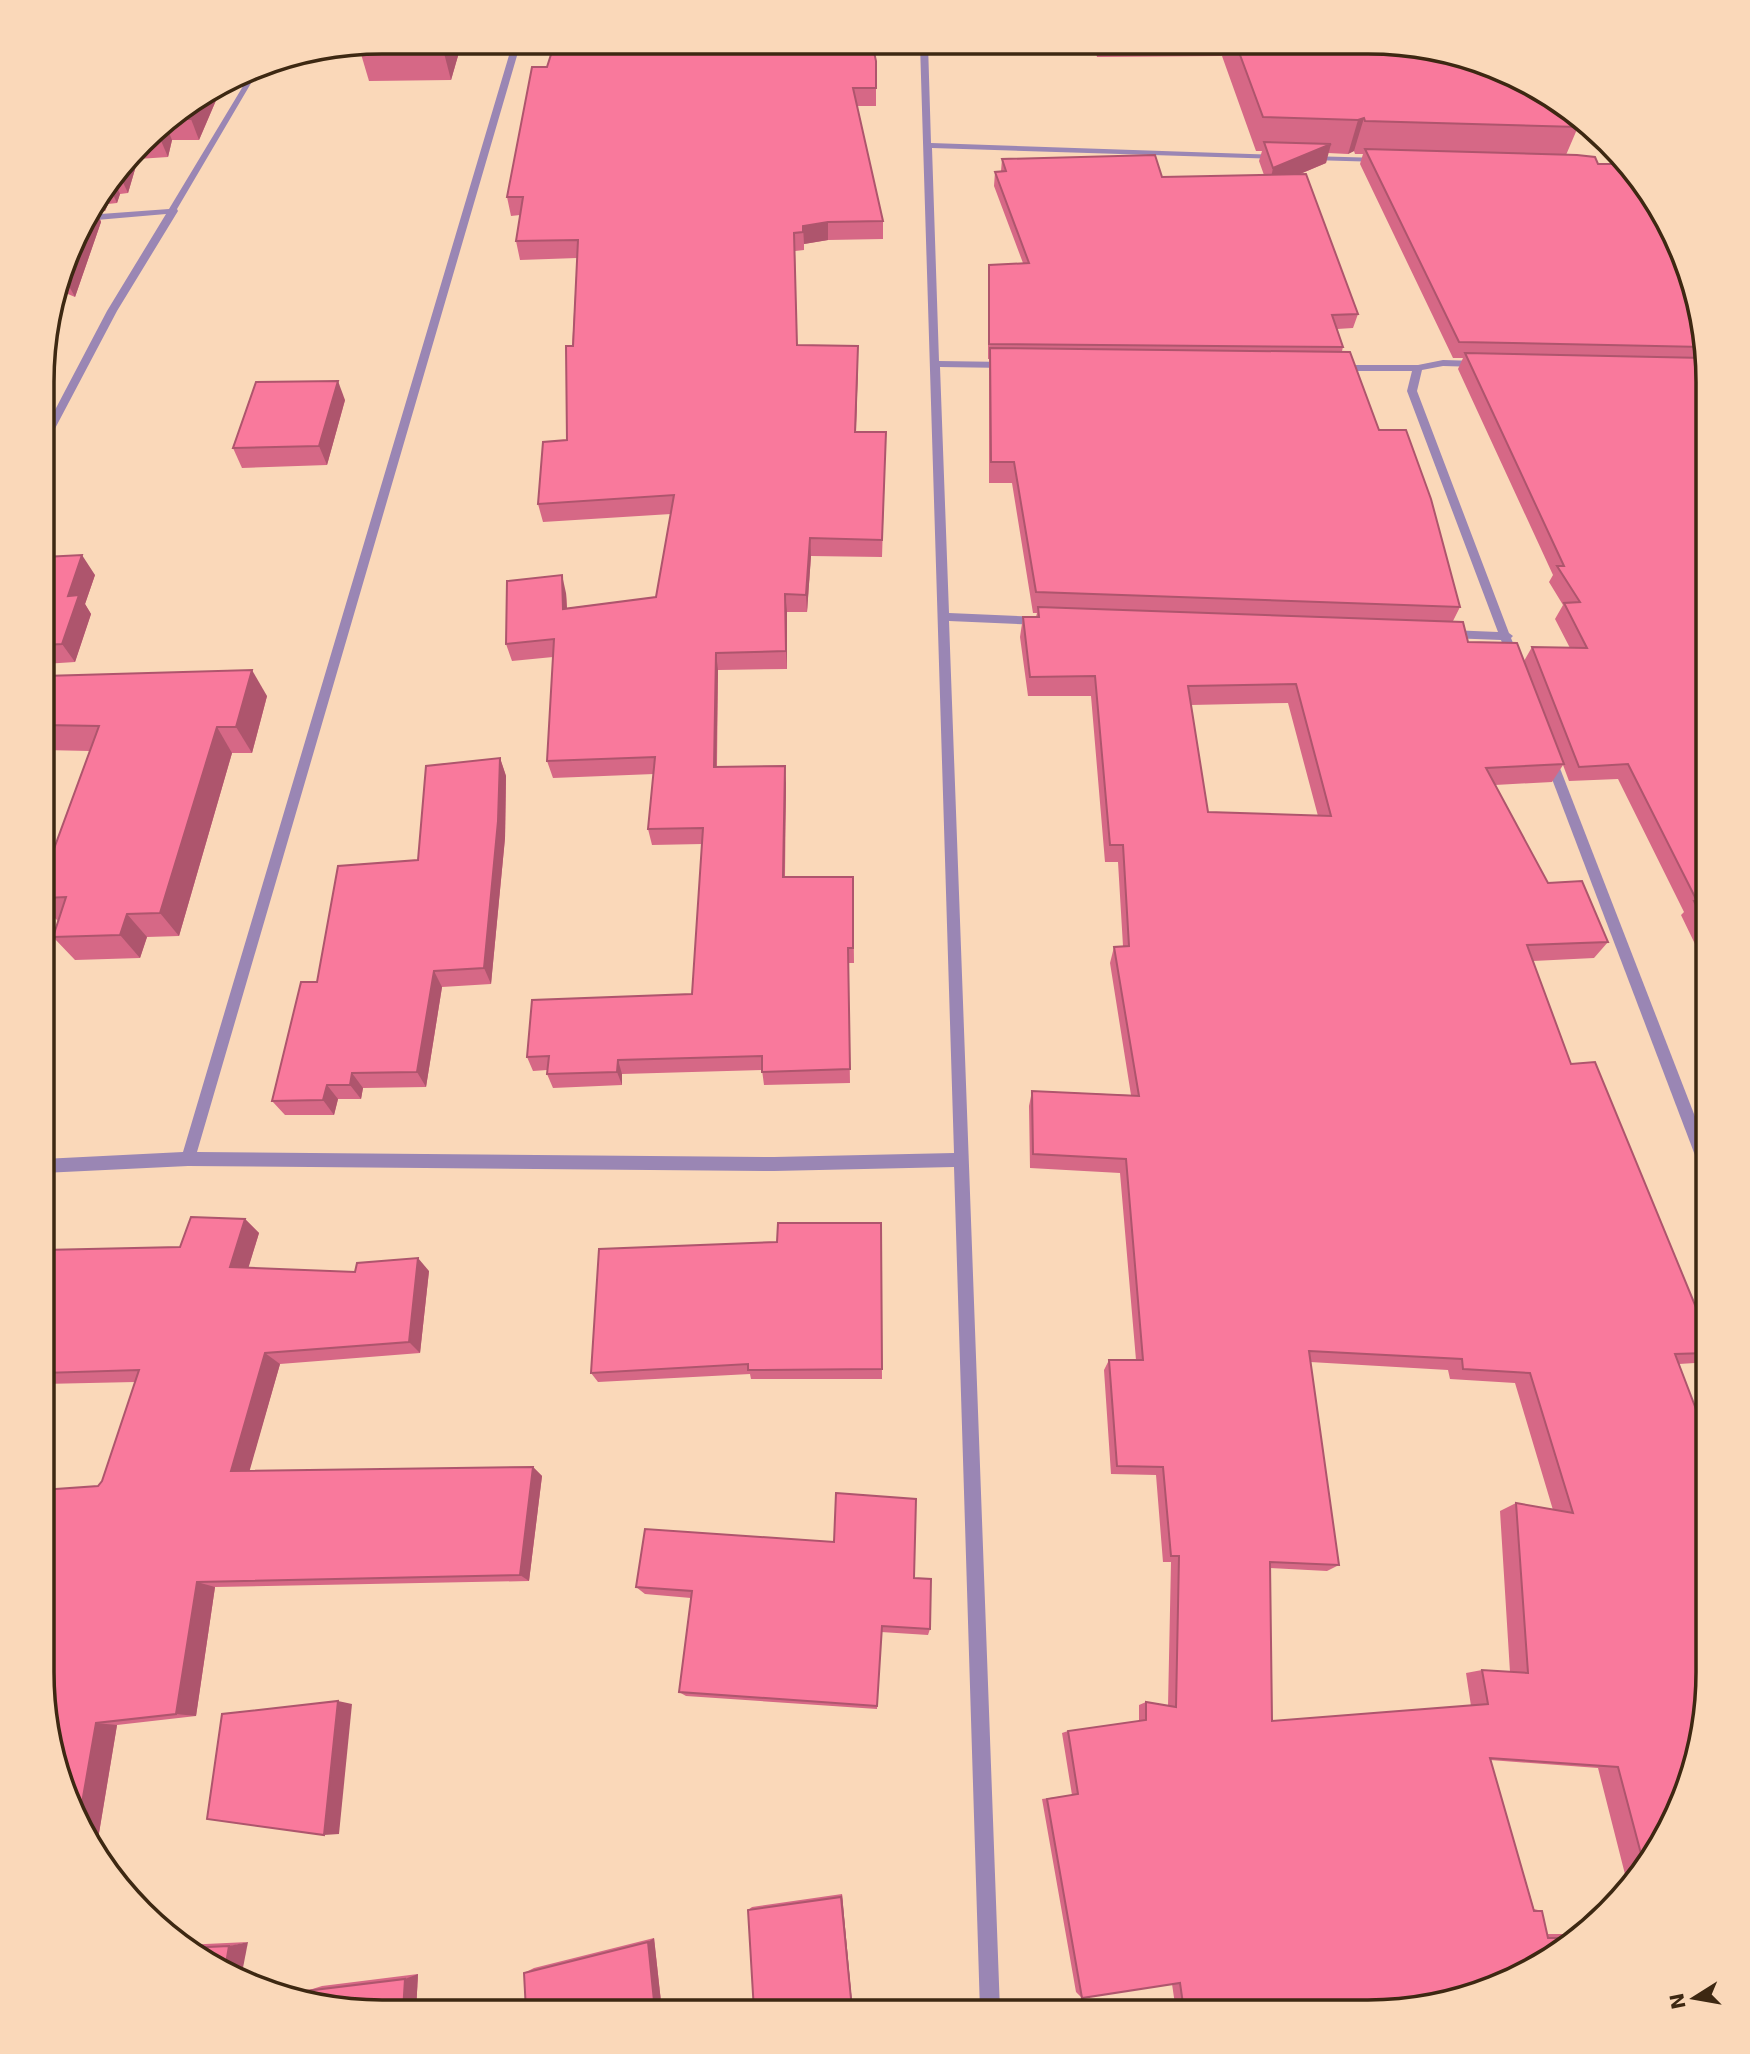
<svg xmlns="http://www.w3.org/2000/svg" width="1750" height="2054" font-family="'DejaVu Sans',sans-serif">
<rect width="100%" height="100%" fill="#fad8b9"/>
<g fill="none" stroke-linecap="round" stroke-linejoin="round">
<g fill="#9a86b4" fill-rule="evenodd">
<path d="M513,42H521L197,1152L774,1157L954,1153L920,44H928L931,143L1280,155L1284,157L1280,159L932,148L939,361L1007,362L1012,365L1007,368L940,367L949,613L1040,617L1046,621L1040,625L949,621L1000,2011H980L954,1167L774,1171L188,1166L43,1173V1159L183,1152Z"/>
<path d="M260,68L177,209L178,211L117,311L50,438L45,441V429L107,311L166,214L85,221L87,215L169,209L251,73Z"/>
<path d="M1308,156L1381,158L1385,160L1381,162L1311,160H1308Z"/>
<path d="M1443,360L1478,361L1483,364L1478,367L1443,366L1422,370L1417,391L1509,633L1513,636L1511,638L1520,660L1514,664L1508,660L1501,640L1449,638L1443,634L1449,630L1498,632L1407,391L1412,371H1339L1334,368L1339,365H1418Z"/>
<path d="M1550,753L1556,758L1708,1150V1178L1703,1176L1701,1171L1544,758Z"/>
</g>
</g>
<g fill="#d66886" fill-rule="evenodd">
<path d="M383,42H462L451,80L369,81L361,54Z"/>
<path d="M1094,44L1412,45L1578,127L1566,155L1598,164L1696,294L1708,382V971L1681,915L1684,912L1618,779L1569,781L1563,765L1552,782L1495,785L1548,883L1608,942L1594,958L1533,961L1571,1064L1707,1334V1356L1695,1363L1679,1364L1662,1842L1628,1886L1598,1768L1490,1760L1534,1909L1542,1911L1547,1934H1580L1538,1966L1412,1998L1389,2011H1176L1172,1984L1082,1998L1076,1992L1042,1799L1072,1795L1062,1733L1068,1731L1139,1721V1705L1146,1702L1168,1706L1171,1562H1163L1156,1475L1111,1474L1104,1370L1109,1360H1136L1120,1173L1030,1168L1029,1106L1032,1091L1131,1095L1110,963L1114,947L1123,946L1118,862H1105L1091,696H1028L1020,637L1023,617H1036L1037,613H1033L1012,483H989V359H988V279L989,265L1023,263L994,186L995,172L1001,171L1002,159L1162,177L1264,175L1259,161L1262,151H1256L1222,56L1097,57ZM1354,151L1355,154H1363L1360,164L1453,358H1463L1458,369L1553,575L1549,582L1563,605L1555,619L1570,648L1532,647L1524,661L1468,642L1453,621L1460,607L1342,351L1343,347L1337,329L1353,328L1358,314L1300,174L1326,163L1328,153L1348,154ZM1288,703L1318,816L1208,812L1191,705ZM1310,1362L1448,1370L1450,1379L1515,1383L1553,1510L1516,1503L1500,1511L1510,1672L1482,1670L1466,1673L1471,1706L1272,1721L1270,1568L1327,1571L1339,1565Z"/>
<path d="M876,61V106H857L883,221V239L828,240L804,244V250L795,251L797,345L858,364L856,432H886L882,557L811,556L807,612H787V669L718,670L717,767L786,783L785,877H853L854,963H848L850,1083L764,1085L762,1070L622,1074V1085L553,1088L547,1074V1070L533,1071L527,1057L692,994L702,844L652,845L648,829L654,774L553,778L547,761L553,657L512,661L506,644L566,593L567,608L656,597L671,514L543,522L538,504L567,440L577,258L520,260L516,241L520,215L511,216L507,197Z"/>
<path d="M220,91L199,140H172L168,157L138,159L128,193L120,194L117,203L108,204L105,211L97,212L101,222L75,297L63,292L55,309L87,213L158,126Z"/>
<path d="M345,400L327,465L242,468L233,448Z"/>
<path d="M44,557L95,575L85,604L91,614L75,662L44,664Z"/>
<path d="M44,676L267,696L252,753H232L179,936L147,937L140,958L75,960L53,937L58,921L44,907V876L90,751L44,750Z"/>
<path d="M500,758L506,776L505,838L491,984L442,987L426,1087L363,1088L361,1099H338L334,1115H285L272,1101L317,982L418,860Z"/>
<path d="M245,1219L259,1233L248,1268L355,1272L429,1271L420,1353L280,1364L249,1471L533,1467L542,1476L529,1581L215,1587L196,1716L117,1725L96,1851L98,1486L102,1481L135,1382L43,1384V1250L180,1247Z"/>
<path d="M881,1223L882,1379H751L750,1374L598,1382L591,1373L777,1242Z"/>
<path d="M914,1578L930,1629L928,1635L881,1632L877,1709L686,1696L679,1692L691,1598L645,1594L636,1587Z"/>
<path d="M842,1894L852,2003L887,1999L888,2011H754L748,1910L752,1907Z"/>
<path d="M654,1938L662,2011H526L524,1973L534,1968Z"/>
<path d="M248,1942L194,1955L184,1945Z"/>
<path d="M418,1974L416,2011L306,1991L322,1986Z"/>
</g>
<g fill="#ae556d">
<path d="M447,42H462L451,80L444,53Z"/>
<path d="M220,91L199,140L191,119L198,103Z"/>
<path d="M1364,118L1354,151L1348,154L1358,120Z"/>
<path d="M165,123L172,140L168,157L159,136L162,124Z"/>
<path d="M1331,144L1326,163L1269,187L1273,168Z"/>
<path d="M136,154L138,159L128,193L119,174Z"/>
<path d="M114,181L120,194L117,203L109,186Z"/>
<path d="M103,193L108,204L105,211L97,212L101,222L75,297L65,279L87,213Z"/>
<path d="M828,222V240L804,244L803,226Z"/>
<path d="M62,289L63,292L55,309Z"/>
<path d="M858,346V364L855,451V432Z"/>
<path d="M338,381L345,400L327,465L319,446Z"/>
<path d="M810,538L811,556L807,612L806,595Z"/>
<path d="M82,555L95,575L85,604L91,614L75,662L62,644L68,596Z"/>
<path d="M562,575L566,593L568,627L563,609Z"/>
<path d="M785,594L787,612V669L786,651Z"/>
<path d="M716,653L718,670L716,784L714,767Z"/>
<path d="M252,670L267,696L252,753L236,727Z"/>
<path d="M217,727L232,753L179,936L160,913Z"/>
<path d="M500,758L506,776L505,838L491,984L484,968Z"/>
<path d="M785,766L786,783L784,893L783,877Z"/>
<path d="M127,914L147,937L140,958L120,935Z"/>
<path d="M434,971L442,987L426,1087L417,1072Z"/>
<path d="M618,1060L622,1074V1085L617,1072Z"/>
<path d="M352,1073L363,1088L361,1099L350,1085Z"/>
<path d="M327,1085L338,1099L334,1115L323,1100Z"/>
<path d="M245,1219L259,1233L245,1279L230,1267Z"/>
<path d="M418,1258L429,1271L420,1353L409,1342Z"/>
<path d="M265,1353L280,1364L247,1480L231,1471Z"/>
<path d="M533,1467L542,1476L529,1581L520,1575Z"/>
<path d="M197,1582L215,1587L196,1716L176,1714Z"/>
<path d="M338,1701L352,1704L339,1834L324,1835Z"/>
<path d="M96,1723L117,1725L96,1851L88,1842L79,1820Z"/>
<path d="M842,1894L852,2003V2009L841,1897Z"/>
<path d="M654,1938L662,2011H655L648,1942Z"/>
<path d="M248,1942L241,1978L225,1970L229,1946Z"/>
<path d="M418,1974L416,2011H403L405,1979Z"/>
</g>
<g fill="#f9799c" stroke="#ae556d" stroke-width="2" fill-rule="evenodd">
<path d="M383,42H447L444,53L361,54L364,45Z"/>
<path d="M555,42L872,43L876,61V88H853L883,221L828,222L803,226V232L794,233L797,345L858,346L855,432H886L882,540L810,538L806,595L785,594L786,651L716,653L714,767L785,766L783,877H853V948H848L850,1069L762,1072V1056L618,1060L617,1072L547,1074L549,1056L527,1057L532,1000L692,994L703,828L648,829L655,757L547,761L554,639L506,644L507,581L562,575L563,609L656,597L674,495L538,504L543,442L567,440L566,346H573L578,240L516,241L523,197H507L532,67H547Z"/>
<path d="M1236,44L1412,45L1557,100L1568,111L1578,127L1365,121L1364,118L1358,120L1263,117Z"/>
<path d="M198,103L191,119H170Z"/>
<path d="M162,124L159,136L150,137L158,126Z"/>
<path d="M1264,142L1331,144L1273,168Z"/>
<path d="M1365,149L1577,155L1595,157L1598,164H1617L1662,212L1696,294L1703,347L1459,342Z"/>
<path d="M1155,155L1162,177L1306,174L1358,314L1332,315L1343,347L989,344V265L1029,263L995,172L1006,171L1002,159Z"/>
<path d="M990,348L1350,352L1379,430H1406L1431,499L1460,607L1036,592L1014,462H991Z"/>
<path d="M1465,353L1705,358L1708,382V930L1694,901H1697L1628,764L1579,767L1532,647L1587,648L1564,603L1580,602L1557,566H1564Z"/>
<path d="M338,381L319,446L233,448L256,382Z"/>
<path d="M82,555L68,596L79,595L62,644L44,645V557Z"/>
<path d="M1038,607L1463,622L1468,642L1517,643L1564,764L1486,768L1548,883L1582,881L1608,942L1527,945L1571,1064L1595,1062L1707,1334V1353L1675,1354L1707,1438V1694L1662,1842L1644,1865L1618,1767L1490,1758L1534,1911H1542L1548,1938H1574L1538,1966L1465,1996L1412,1998L1414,2007L1389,2011H1184L1180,1983L1082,1998L1047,1799L1078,1794L1068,1731L1146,1720V1702L1176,1707L1179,1556H1171L1163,1467L1117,1466L1109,1360H1143L1126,1159L1033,1154L1032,1091L1139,1096L1114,947L1129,946L1123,845H1110L1095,676L1030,677L1023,617H1039ZM1296,684L1331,816L1208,812L1188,686ZM1309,1351L1462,1359L1463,1369L1530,1373L1573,1513L1516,1503L1528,1673L1482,1670L1488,1704L1272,1721L1270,1562L1339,1565Z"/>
<path d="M252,670L236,727H217L160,913L127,914L120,935L53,937L66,897L44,898V876L99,726L44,725V676Z"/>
<path d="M500,758L498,821L484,968L434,971L417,1072L352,1073L350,1085H327L323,1100L272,1101L301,982H317L338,866L418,860L426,766Z"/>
<path d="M191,1217L245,1219L230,1267L355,1272L357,1263L418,1258L409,1342L265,1353L231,1471L533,1467L520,1575L197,1582L176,1714L96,1723L79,1820L54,1760L42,1672V1490L98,1486L102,1481L139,1370L43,1373V1250L180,1247Z"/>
<path d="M778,1223H881L882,1369L748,1370V1364L591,1373L599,1249L777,1242Z"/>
<path d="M836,1493L916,1499L914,1578L931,1579L930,1629L882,1626L877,1706L679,1692L692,1591L636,1587L645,1529L834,1542Z"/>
<path d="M338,1701L324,1835L207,1819L222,1714Z"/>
<path d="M841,1897L852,2009L887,2005L888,2011H754L748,1910Z"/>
<path d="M648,1942L655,2011H526L524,1973Z"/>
<path d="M229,1946L225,1970L194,1955L187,1948Z"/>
<path d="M405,1979L403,2011H360L305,2000L306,1991Z"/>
</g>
<path d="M0 0H1750V2054H0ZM382 54H1368A328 328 0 0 1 1696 382V1672A328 328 0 0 1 1368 2000H382A328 328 0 0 1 54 1672V382A328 328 0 0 1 382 54Z" fill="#fad8b9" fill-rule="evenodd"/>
<path fill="none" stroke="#3d2812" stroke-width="3.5" d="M382 54H1368A328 328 0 0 1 1696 382V1672A328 328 0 0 1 1368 2000H382A328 328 0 0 1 54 1672V382A328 328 0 0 1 382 54Z"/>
<g transform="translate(1694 1998) rotate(259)" stroke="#fad8b9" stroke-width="5" paint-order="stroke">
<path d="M0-5L12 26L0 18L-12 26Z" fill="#3d2812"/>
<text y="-10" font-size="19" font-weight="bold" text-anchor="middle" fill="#3d2812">N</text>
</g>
</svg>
